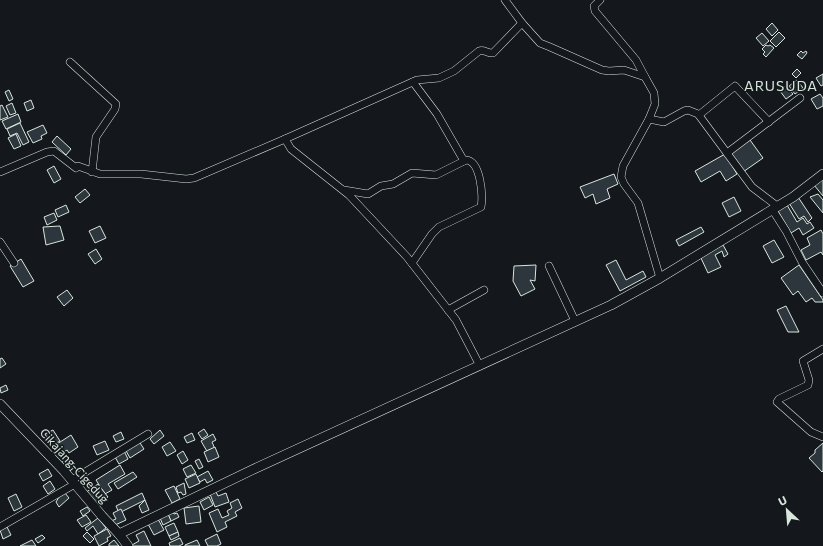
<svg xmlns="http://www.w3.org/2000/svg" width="823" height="546" font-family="Commissioner,sans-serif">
<rect width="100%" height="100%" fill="#14181c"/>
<g fill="#2c363c" stroke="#d8e6dc">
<path d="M772,23L778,30L772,36L766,29Z"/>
<path d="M779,32L785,38L776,47L770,41Z"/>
<path d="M762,33L769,41L763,46L756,38Z"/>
<path d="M766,45L768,46L770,45L774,48L766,57L763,54L765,52L762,49Z"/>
<path d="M801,51L803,53L806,51L807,53L802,59L797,55Z"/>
<path d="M797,69L801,73L796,78L792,74Z"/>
<path d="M823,74V85L821,86L816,78Z"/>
<path d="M797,80L803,88L795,94L789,86Z"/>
<path d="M786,86L793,94L786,99L780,91Z"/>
<path d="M9,90L13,99L9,101L5,92Z"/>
<path d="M820,94L823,98V106L817,109L811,99Z"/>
<path d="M31,100L34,108L27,111L24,103Z"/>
<path d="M12,103L16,113L10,115L6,106Z"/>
<path d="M2,105L8,117L0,120V106Z"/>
<path d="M18,114L21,122L6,129L2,121Z"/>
<path d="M20,123L29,142L23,145L17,133L10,136L7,129Z"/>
<path d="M43,125L47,133L41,136L42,139L33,143L27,132Z"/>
<path d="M16,134L21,146L14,149L8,138Z"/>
<path d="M57,136L71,149L66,155L52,142Z"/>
<path d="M750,140L763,158L743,172L730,154Z"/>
<path d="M725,154L737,174L726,181L720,171L701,182L695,171Z"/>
<path d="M54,166L61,179L54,183L47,170Z"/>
<path d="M614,174L618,184L607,189L610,198L596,204L593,194L585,198L580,187Z"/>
<path d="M823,177V196L814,185Z"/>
<path d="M85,189L90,195L80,203L75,197Z"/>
<path d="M818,194L823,200V213L810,197Z"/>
<path d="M734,197L741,211L729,217L722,203Z"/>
<path d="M798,197L812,218L808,222L804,216L799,219L789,203Z"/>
<path d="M66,205L69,212L58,217L55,210Z"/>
<path d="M787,205L797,222L803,218L807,224L810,222L814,228L803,235L799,228L791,233L778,211Z"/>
<path d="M54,213L57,220L47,225L44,217Z"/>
<path d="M60,226L64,240L46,245L43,227Z"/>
<path d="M100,226L106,238L95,243L89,231Z"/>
<path d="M701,227L704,232L679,246L676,240Z"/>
<path d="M821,230L823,234V255L821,252L806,260L801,250L810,245L807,238Z"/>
<path d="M774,240L784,257L772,263L763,246Z"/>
<path d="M723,245L728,254L724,257L722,251L715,255L721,267L708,273L700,256Z"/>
<path d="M96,249L102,259L95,264L88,254Z"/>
<path d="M21,259L34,281L23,287L10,266Z"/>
<path d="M616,260L626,280L643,271L646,277L620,291L606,265Z"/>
<path d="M536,265L535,281L530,280L535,289L521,296L513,281L514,266Z"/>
<path d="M799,265L823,300V302H815L812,298L806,302L798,291L793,295L781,278Z"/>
<path d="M67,290L73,298L64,306L57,297Z"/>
<path d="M786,306L799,332H788L777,310Z"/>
<path d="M2,358L6,364L0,368V359Z"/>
<path d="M6,385L8,390L1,393L0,388Z"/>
<path d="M204,429L208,435L202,439L198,433Z"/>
<path d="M53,430L60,441L51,446L45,434Z"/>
<path d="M160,430L164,436L154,444L150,439Z"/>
<path d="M121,432L124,439L116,442L113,436Z"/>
<path d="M192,433L195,440L187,443L184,437Z"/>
<path d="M213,434L216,440L212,442L215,449L208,453L201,441Z"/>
<path d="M71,435L78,447L69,453L67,450L62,453L57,444Z"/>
<path d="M138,440L144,449L130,458L125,449Z"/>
<path d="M105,441L109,450L97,455L93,446Z"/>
<path d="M170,442L176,451L167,456L162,447Z"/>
<path d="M823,443V471L822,472L809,458L815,453V450Z"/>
<path d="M215,447L219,457L208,462L204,452Z"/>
<path d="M124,451L128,459L119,464L115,457Z"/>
<path d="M183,451L188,460L182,464L177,455Z"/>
<path d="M67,458L75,467L67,473L60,464Z"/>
<path d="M199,459L203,467L199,469L195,461Z"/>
<path d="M120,465L125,474L108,484L112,490L105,494L96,480Z"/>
<path d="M191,465L196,473L187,477L183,469Z"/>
<path d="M48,469L52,476L43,481L39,474Z"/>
<path d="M208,471L213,480L207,483L205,479L200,482L197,477Z"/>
<path d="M133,472L137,477L118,489L114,483Z"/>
<path d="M196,474L200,483L189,488L185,479Z"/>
<path d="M50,481L55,489L48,494L43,486Z"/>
<path d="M184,483L186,494L183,495L181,492L178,493L176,487Z"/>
<path d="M98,484L108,497L98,504L85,493Z"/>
<path d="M174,486L180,499L172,503L165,490Z"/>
<path d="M216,492L218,496L226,493L229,502L215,507L210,494Z"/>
<path d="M65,493L69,498L59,507L56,502L59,497Z"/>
<path d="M142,493L145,500L119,513L116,506Z"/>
<path d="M16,494L22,507L14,511L8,498Z"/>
<path d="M209,497L213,505L204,510L200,502Z"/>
<path d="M238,499L242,508L235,512L237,516L225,522L227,527L217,532L209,513L218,509L222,518L229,515L227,511L232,508L230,503Z"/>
<path d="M145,500L149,510L142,513L139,506Z"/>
<path d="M199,506L201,522L186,524L184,508Z"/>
<path d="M87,507L90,511L83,516L80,511Z"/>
<path d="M121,509L126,520L113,526L111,521L116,519L113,513Z"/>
<path d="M173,512L174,514L177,513L179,517L171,521L168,514Z"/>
<path d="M168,514L171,521L163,525L160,518Z"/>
<path d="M86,515L91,522L82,527L77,520Z"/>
<path d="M98,518L106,528L98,534L93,526L87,531L85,528Z"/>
<path d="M158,519L164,530L154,535L148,524Z"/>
<path d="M174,523L178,532L169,536L165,527Z"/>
<path d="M7,527L11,535L3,539L0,530Z"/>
<path d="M107,529L111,536L107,538L108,541L99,546L94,536Z"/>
<path d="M144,531L151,546H133L132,545L139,541L136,535Z"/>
<path d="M87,532L94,539L90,543L83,536Z"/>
<path d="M178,532L179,536L171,540L169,536Z"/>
<path d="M217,534L221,544L217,546H208L205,540Z"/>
<path d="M42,535L45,538L38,543L35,539Z"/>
<path d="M180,538L183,544L179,546H170L169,543Z"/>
<path d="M32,540L36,546H20Z"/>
<path d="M114,540L119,546H109V544Z"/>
<path d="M197,540L200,546H185V545Z"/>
</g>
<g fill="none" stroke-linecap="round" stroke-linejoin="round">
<defs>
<g id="street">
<path d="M505,0L522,23L540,43L550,47L602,70L609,71L624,70L645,77L654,93L655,104L649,119L623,166L621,177L624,184L638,203L660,278"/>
<path d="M600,0L594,6L595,11L636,60L645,77"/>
<path d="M70,62L116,104L115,109L96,137L92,172"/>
<path d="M413,82L437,114L464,161"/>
<path d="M699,115L735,86L769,122"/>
<path d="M649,119L664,122L684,111L688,110L698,114L752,187L777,206"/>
<path d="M285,139L291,149L349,195L407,257L456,320L480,366"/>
<path d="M727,153L800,98"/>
<path d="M0,172L47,152L54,151L76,168L78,166L100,174H141L186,179L194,178L285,139L417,80L439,78L454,71L479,51C484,49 488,54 493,53L522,23"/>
<path d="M344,190L368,194L381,186L393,184L412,173L436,175L466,160C481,161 483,196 481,207L439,227L432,234L412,263"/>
<path d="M772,209L786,231L802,262L823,293"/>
<path d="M0,242L14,263"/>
<path d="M549,266L575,321"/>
<path d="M448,310L484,290"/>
<path d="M823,349L803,361L809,380L808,385L779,399L777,402L811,432L823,437"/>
<path d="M72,480L148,434"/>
<path d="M0,527L75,484"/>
</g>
<g id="secondary">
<path d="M0,404L64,471L102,516L119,534L128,546"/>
<path d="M119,534L254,469L611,305L660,278L793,197L823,174"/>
</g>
</defs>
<use href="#street" stroke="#d8e6dc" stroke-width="8"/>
<use href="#secondary" stroke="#d8e6dc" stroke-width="10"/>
<use href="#street" stroke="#14181c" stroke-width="7"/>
<use href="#secondary" stroke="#14181c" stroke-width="9"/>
</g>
<g text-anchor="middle" stroke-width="3" stroke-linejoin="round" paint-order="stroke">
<g font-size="12" fill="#d8e6dc" stroke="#14181c">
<text transform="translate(74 466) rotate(48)" y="4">Cikajang-Cigedug</text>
</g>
<g font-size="14" letter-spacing="1" fill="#d8e6dc" stroke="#14181c">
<text x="781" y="91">ARUSUDA</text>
</g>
</g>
<g transform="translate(787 510) rotate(334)" stroke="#14181c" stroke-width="3" paint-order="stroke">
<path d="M0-3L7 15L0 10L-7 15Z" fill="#d8e6dc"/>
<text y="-6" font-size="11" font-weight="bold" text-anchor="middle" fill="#d8e6dc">U</text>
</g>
</svg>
